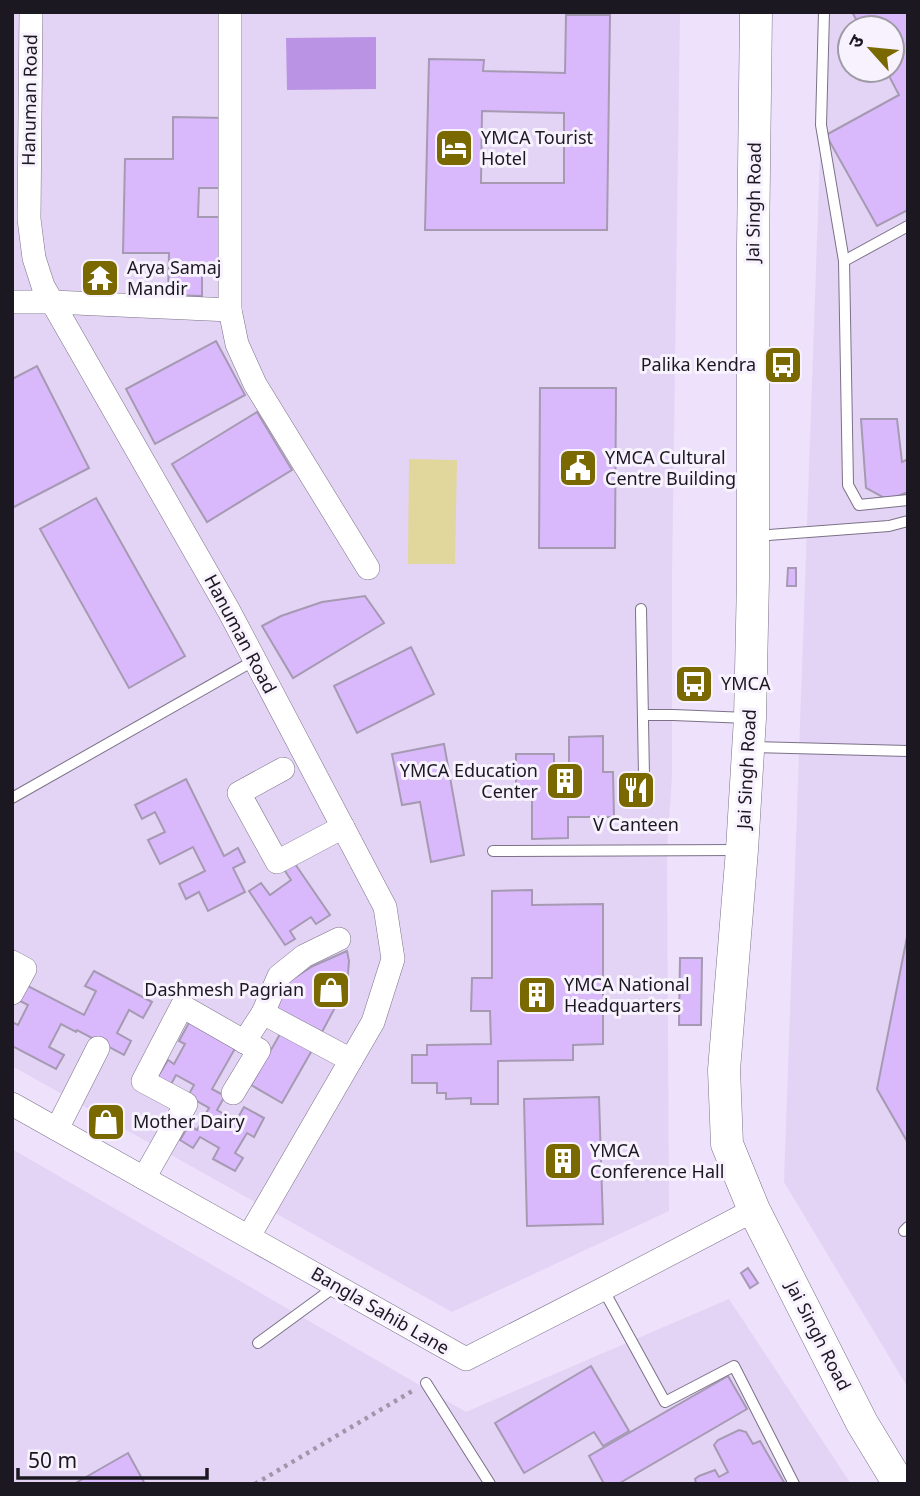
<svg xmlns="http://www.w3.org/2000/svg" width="920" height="1496" font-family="'Noto Sans','Noto Sans Devanagari',sans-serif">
<rect width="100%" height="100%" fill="#ede1fb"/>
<g fill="#e3d4f5" fill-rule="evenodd">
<path d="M12,12H680L672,577V776L667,850L669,1211L452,1312L12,1066Z"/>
<path d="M825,12H908V1388L784,1182ZM850,28H892V70H850Z"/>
<path d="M12,1149L466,1412L729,1299L851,1484H12Z"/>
</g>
<path fill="#e1d69b" d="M409,459L457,460L455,564H408Z"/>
<path fill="#bb93e4" d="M376,37V89L287,90L286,38Z"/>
<g fill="#d9b9fc" stroke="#a59ab2" stroke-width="2" fill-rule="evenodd">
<path d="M852,12H908V210L877,226L826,135L899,95L886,70H892V28H861Z"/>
<path d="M566,15H610L607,230H425L429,59L484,60L483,71L565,73ZM482,111L564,113V183H481Z"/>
<path d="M173,117L225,118L224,188H199L198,217H224L223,267H202V296L168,295L169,253H123L125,159H173Z"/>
<path d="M216,341L245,395L155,444L126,389Z"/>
<path d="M37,366L89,468L12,508V379Z"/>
<path d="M540,388H616L615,548H539Z"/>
<path d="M257,412L292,470L207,522L172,464Z"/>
<path d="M861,419H897L902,462L908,459V492L888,500L866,488Z"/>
<path d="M96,498L185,656L129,688L40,529Z"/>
<path d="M788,568H796V586H787Z"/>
<path d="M365,596L384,623L293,678L262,626L281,616L322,602Z"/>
<path d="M411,647L434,694L357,733L334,686Z"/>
<path d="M603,736V772H613L614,817H568V838L532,839V789H516V754H554V768H569V737Z"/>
<path d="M444,744L464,855L431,862L420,802L402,805L392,754Z"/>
<path d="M186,779L224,856L238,848L245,862L233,868L245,892L208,911L199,892L186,899L179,884L205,871L193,847L160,864L148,840L165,832L155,812L142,819L135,805Z"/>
<path d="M293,861L330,915L316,924L311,917L290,931L295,939L285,945L249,891L261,883L270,895L291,880L283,868Z"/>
<path d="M532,890V905L603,904V1044L573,1045V1060L498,1061V1104H471V1098L446,1099V1093H437V1083H412V1055H427V1045L491,1044L490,1011H471L472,978H492V891Z"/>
<path d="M908,932V1143L877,1089Z"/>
<path d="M347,951L349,961L347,985L322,1032L275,1009L288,982L313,966Z"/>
<path d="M680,958H702L701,1025H679Z"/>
<path d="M94,971L152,1002L143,1018L129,1010L117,1033L131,1041L124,1055L77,1030L76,1032L61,1024L49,1047L64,1055L56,1069L12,1046V1022L18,1025L28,1005L18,1000L26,985L84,1015L96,991L85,986Z"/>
<path d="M191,1019L237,1045L212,1089L225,1096L217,1110L236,1121L244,1107L264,1118L254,1137L247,1133L235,1153L243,1158L235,1171L213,1159L219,1148L200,1137L193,1148L180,1140L189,1125L197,1130L209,1108L188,1096L194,1085L176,1075L170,1086L157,1078L168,1060L174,1064L185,1044L179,1041Z"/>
<path d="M284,1027L315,1045L282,1103L251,1085Z"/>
<path d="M599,1097L603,1224L527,1226L524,1099Z"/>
<path d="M748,1268L758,1283L750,1288L741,1273Z"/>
<path d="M591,1366L629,1431L603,1446L594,1432L524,1473L495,1423Z"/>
<path d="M728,1376L747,1409L618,1484H604L589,1456Z"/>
<path d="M739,1430L746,1432L753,1444L760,1441L785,1484H696L695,1479L699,1476L715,1470L719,1477L728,1472L714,1445L718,1440Z"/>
<path d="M128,1453L145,1484H74Z"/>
</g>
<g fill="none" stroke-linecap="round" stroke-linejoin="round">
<defs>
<g id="lane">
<path d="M824,12L821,125L844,261L848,485L859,505L908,500"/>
<path d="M844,261L908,226"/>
<path d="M754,536L889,526L908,521"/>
<path d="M641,609L644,776"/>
<path d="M644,715H673L748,718"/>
<path d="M751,747L908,751"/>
<path d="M12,798L255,660"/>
<path d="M493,851L739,850"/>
<path d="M904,1231L908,1227"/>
<path d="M603,1289L665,1402L734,1366L794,1484"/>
<path d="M258,1343L336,1286"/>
<path d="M426,1383L490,1484"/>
</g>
<g id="street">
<path d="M31,12L29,219L34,258L43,286L229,611L385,907L393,959L373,1022L249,1236"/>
<path d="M230,12V310L237,344L255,384L368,568"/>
<path d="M12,302H53L230,310"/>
<path d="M283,769L239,793L277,862L343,827"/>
<path d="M12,962L25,969L12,993"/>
<path d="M263,1013L351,1060"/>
<path d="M244,1042L263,1013L279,976L304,956L339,939"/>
<path d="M12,1104L466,1359L603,1289L754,1210"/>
<path d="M57,1129L98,1048"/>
<path d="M144,1178L186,1104L143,1081L182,1006L259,1050L233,1093"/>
</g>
<path id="secondary" d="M756,12L753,247V579L750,718L742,850L724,1070L727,1144L754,1210L862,1423L899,1484"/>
</defs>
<use href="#lane" stroke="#7b7188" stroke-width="12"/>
<use href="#street" stroke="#7b7188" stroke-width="24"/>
<use href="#secondary" stroke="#7b7188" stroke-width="33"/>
<path stroke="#9f96aa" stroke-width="4.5" stroke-dasharray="3.5 5" stroke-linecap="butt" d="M255,1484L414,1390"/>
<use href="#lane" stroke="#fff" stroke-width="10"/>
<use href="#street" stroke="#fff" stroke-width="23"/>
<use href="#secondary" stroke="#fff" stroke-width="32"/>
</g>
<defs>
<symbol id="hotel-square" viewBox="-11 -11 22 22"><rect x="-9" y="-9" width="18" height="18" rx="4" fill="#796900" stroke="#f7f2fd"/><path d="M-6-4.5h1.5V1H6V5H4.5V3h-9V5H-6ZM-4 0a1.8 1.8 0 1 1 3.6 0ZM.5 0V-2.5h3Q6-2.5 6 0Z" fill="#fff"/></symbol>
<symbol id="temple-square" viewBox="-11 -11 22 22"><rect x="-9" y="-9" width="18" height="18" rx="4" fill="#796900" stroke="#f7f2fd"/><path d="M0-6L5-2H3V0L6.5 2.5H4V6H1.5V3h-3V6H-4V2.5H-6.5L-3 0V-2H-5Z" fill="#fff"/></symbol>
<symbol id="bus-square" viewBox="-11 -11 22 22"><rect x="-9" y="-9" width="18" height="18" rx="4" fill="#796900" stroke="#f7f2fd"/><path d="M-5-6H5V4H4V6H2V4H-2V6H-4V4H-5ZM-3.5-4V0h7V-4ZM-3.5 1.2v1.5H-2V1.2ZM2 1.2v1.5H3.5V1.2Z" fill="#fff"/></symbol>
<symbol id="civic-square" viewBox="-11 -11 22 22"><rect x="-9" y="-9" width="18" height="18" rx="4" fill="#796900" stroke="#f7f2fd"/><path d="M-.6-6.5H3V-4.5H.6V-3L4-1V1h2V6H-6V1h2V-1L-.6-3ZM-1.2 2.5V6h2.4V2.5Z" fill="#fff"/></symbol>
<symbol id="building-square" viewBox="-11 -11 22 22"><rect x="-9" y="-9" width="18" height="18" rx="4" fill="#796900" stroke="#f7f2fd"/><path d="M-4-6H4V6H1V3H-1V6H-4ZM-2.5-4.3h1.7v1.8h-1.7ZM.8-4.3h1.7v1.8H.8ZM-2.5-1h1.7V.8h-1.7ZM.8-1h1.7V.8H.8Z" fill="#fff"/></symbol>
<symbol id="restaurant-square" viewBox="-11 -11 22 22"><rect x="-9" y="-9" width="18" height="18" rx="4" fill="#796900" stroke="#f7f2fd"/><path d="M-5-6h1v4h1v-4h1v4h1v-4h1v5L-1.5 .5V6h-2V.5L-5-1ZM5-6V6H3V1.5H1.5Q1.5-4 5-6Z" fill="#fff"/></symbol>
<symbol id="shop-square" viewBox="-11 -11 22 22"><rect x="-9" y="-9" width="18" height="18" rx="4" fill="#796900" stroke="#f7f2fd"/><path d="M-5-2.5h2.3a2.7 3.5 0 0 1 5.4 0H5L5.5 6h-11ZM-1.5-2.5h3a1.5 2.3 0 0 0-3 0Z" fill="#fff"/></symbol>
</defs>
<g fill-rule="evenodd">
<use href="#hotel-square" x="432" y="126" width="44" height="44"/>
<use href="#temple-square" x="78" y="256" width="44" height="44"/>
<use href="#bus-square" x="761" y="343" width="44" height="44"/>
<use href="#civic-square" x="556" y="446" width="44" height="44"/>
<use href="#bus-square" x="672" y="662" width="44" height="44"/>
<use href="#building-square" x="543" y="759" width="44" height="44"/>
<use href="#restaurant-square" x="614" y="768" width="44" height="44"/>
<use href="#shop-square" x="309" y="968" width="44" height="44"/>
<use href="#building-square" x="515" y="973" width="44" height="44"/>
<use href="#shop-square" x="84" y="1100" width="44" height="44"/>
<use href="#building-square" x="541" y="1139" width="44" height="44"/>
</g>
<g text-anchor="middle" stroke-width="6" stroke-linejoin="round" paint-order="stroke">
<g font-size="18" fill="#1c1821" stroke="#f7f2fd">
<text transform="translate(30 100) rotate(-89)" y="6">Hanuman Road</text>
<text transform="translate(754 202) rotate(-89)" y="6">Jai Singh Road</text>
<text transform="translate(240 634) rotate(62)" y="6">Hanuman Road</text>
<text transform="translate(747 769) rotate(-87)" y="6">Jai Singh Road</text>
<text transform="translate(380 1311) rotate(30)" y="6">Bangla Sahib Lane</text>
<text transform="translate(818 1336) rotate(63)" y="6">Jai Singh Road</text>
</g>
<g font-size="18" fill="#1c1821" stroke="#f7f2fd" text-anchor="start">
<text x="481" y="144">YMCA Tourist<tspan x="481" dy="21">Hotel</tspan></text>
<text x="127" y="274">Arya Samaj<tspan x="127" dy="21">Mandir</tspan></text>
<text x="756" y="371" text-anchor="end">Palika Kendra</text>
<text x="605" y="464">YMCA Cultural<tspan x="605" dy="21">Centre Building</tspan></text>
<text x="721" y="690">YMCA</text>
<text x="538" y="777" text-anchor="end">YMCA Education<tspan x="538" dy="21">Center</tspan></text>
<text x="636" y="831" text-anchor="middle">V Canteen</text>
<text x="564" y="991">YMCA National<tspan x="564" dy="21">Headquarters</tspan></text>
<text x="304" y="996" text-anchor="end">Dashmesh Pagrian</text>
<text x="133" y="1128">Mother Dairy</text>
<text x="590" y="1157">YMCA<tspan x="590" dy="21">Conference Hall</tspan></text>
</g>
</g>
<rect width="920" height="1496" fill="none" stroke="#1c1821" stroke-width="28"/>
<g transform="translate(871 49) rotate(297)"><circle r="33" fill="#f7f2fd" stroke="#9f9ba5" stroke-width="2"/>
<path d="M0-5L12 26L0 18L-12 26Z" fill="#796900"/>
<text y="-10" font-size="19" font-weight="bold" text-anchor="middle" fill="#1c1821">उ</text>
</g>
<path d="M18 1468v10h189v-10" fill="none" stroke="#1c1821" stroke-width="3.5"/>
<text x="28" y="1468" font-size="21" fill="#1c1821" stroke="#f7f2fd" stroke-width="5" paint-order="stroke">50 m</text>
</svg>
